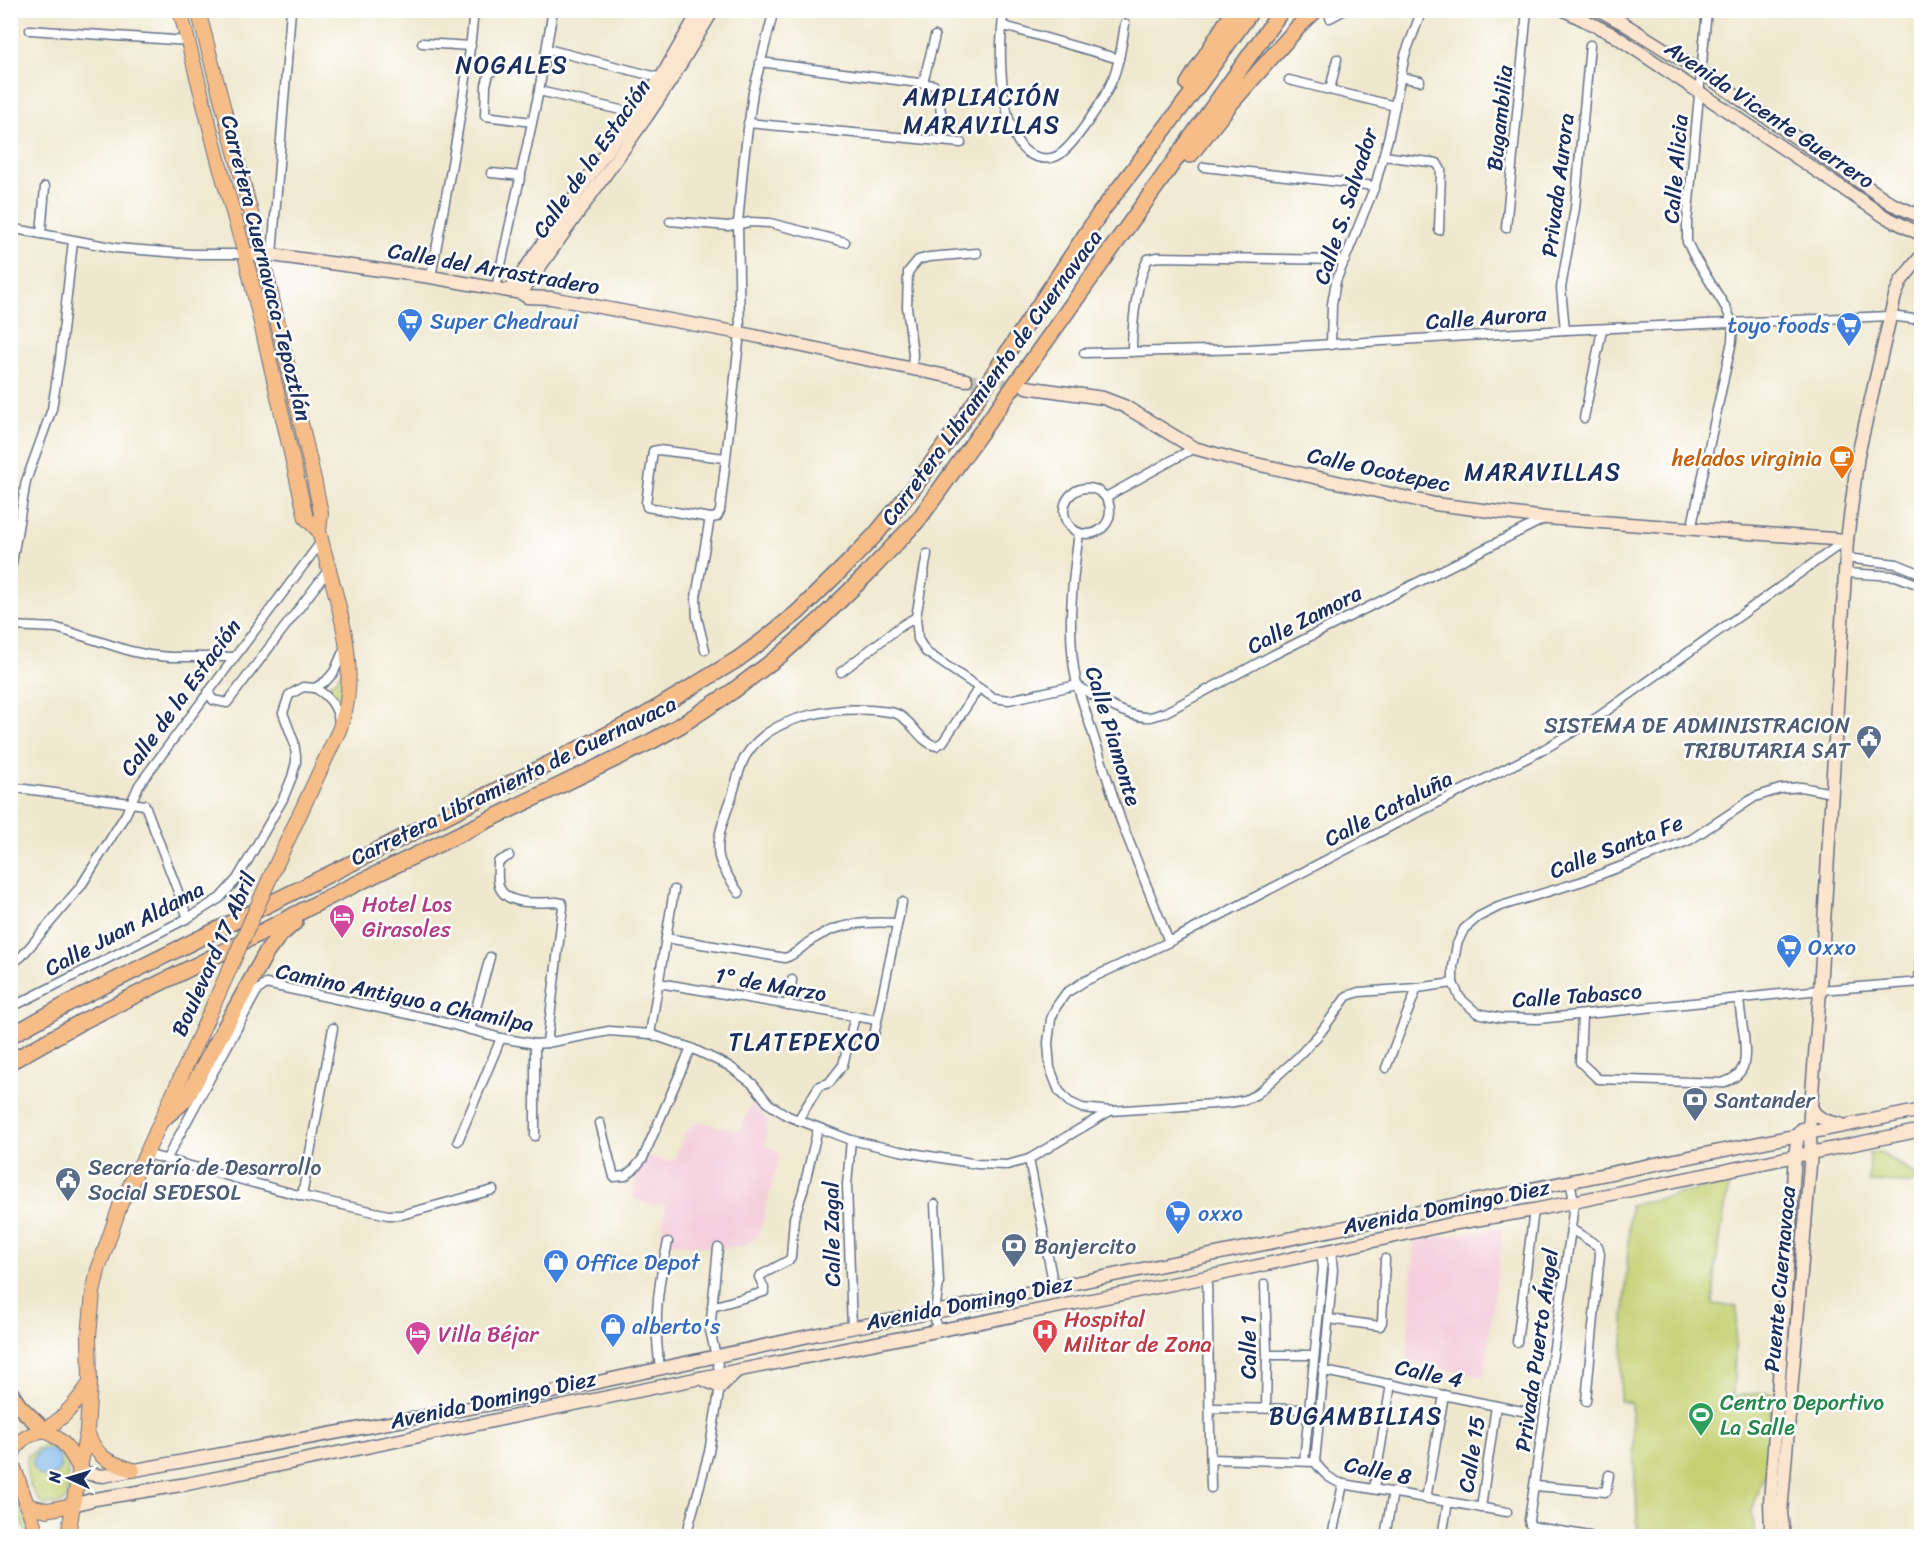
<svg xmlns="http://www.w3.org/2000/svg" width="1932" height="1547" font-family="Sriracha,sans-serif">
<rect width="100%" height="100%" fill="#fff"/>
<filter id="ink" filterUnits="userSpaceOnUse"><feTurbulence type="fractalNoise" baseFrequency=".0167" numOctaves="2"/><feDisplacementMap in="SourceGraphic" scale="12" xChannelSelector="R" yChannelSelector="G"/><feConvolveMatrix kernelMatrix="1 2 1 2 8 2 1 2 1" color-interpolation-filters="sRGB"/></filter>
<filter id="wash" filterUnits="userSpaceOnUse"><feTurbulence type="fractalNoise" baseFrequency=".008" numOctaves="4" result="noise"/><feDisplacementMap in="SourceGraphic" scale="24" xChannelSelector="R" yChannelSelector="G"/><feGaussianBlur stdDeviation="1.35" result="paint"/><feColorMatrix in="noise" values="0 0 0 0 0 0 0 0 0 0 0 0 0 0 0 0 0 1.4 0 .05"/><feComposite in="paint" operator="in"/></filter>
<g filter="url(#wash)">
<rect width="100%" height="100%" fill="#efe8ce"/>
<g fill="#f4cfdd">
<path d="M752,1103L767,1120L766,1145L780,1155L758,1237L744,1246L718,1248L662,1242L661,1234L666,1205L645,1204L634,1198L635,1172L647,1156L668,1161L675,1160L686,1130L699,1122L740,1131Z"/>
<path d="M1503,1228L1484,1377L1407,1361L1414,1241Z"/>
</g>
<g fill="#c4d173" stroke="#708068" stroke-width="1.5">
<path d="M345,661L343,716L340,702L323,688C338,680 340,677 345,661Z"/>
<path d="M1879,1152L1916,1175L1915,1183L1869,1182L1870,1153Z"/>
<path d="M1729,1183L1716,1264L1713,1304L1737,1307L1733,1396L1772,1392L1767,1471L1760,1486L1752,1511L1755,1536H1638L1631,1403L1620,1401L1630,1205Z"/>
<path d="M44,1444C76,1445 68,1475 67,1498L61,1504L44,1505C30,1493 23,1473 28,1455Z"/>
<path d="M10,1480L33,1536H28L16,1511L11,1505Z"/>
</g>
<circle fill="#75b2e7" stroke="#4870a2" stroke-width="1.5" cx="47" cy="1463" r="14"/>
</g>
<g filter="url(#ink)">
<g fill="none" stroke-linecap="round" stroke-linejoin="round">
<path stroke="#c5c3b8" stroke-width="12" stroke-dasharray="12 6" stroke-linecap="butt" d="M966,380L1021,387"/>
<defs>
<g id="street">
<path d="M1003,10C1003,23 1001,35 1001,47C1000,74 1005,123 1020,145C1027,156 1045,162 1057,156C1073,148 1104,99 1111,83C1119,65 1122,44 1125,24"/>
<path d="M1330,18L1345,10"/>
<path d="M1004,26L1119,59"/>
<path d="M30,30L188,41"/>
<path d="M422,43L471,46"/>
<path d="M547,49L661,78"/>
<path d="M760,62L934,85L939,95L944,141"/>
<path d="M498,67L489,74L486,85L485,116L532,122"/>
<path d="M1400,77L1420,81"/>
<path d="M1289,80L1395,106"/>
<path d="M923,83L935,36"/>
<path d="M1330,90L1337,59"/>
<path d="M539,91L638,114"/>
<path d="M748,123L961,143"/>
<path d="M1384,156L1437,163L1441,170L1439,230"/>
<path d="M1204,167L1375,186"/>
<path d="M491,173L521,176"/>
<path d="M670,221L728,226L750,222L770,223L845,242"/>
<path d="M10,228L116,248L191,254H245"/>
<path d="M1506,228L1527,10"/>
<path d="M41,234L45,187"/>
<path d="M272,255L291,10"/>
<path d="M431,277C447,189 466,100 474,10"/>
<path d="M496,288L539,91L553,10"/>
<path d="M1565,330L1561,288L1575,208L1590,45"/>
<path d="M1331,345L1332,304L1336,281L1375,186L1389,135L1405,55L1422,10"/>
<path d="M1132,352C1132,327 1136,281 1148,259L1158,257L1345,260"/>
<path d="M1084,353L1249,349L1565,330L1890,316L1922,320"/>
<path d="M912,369L913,354L907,307L908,272L918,260L929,257L977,253"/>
<path d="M1584,418L1602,330"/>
<path d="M725,458L658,450L653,451L646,503L647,507L710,518L717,517L720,511L740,333L738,223L744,158L753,92L774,10"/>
<circle cx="1087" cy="511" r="23"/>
<path d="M1106,497L1194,448"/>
<path d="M1691,530L1732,341L1733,324L1726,308L1694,256L1687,242V223L1707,10"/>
<path d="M1079,533C1072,583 1066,635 1077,685L1121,821L1169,942"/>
<path d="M927,554L916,617L918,639L926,652L994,698L1009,700L1077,685C1095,697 1128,719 1150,717C1155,716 1159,714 1164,713L1271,656L1546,518"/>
<path d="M1846,558L1897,564L1922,574"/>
<path d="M1845,573L1896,576L1922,586"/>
<path d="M10,575L26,481L52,409L60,358L73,241"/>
<path d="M10,626L57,628L130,651L149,655L170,657H234"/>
<path d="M705,650L697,617L696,597L710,518"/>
<path d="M841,672L898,628L916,617"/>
<path d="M315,688C329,696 337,706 339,722"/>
<path d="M208,692L213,700L227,703L329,569"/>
<path d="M10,787L145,805L188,918"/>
<path d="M1832,793L1801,787L1780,789L1755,797L1690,840L1583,881L1498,907L1478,917L1464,929L1457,944L1453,967V983L1460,998L1477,1013L1501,1018L1538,1019L1820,990L1922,982"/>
<path d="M509,856L498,862C498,869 497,879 499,886C506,907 541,902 557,902L562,903L563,907L547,1043"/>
<path d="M739,893C733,884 721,867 719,857C715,837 726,815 732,796C736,783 739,768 745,757C771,712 844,705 890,712C911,715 917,741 936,746L943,742L978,689"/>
<path d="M666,938L785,958C796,955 802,946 812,940C838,923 867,921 897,923"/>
<path d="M10,965L22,956L81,886L126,814L139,785L321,542"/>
<path d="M1919,982L1922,921"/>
<path d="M659,983L877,1020"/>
<path d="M1453,983L1417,988L1359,992L1347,996L1321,1032L1299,1056L1257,1094L1245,1100L1228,1103L1111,1111L1082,1108L1069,1102L1059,1091L1050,1068L1048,1043L1051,1019L1056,1007L1066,993L1085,981L1169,942L1395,824L1541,751L1598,717L1846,540"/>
<path d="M788,1005L792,980"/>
<path d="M10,1008L188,918L220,898L237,879L251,855L283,799L292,777L296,762V756L294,742L283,713L289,695L303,687L315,688L326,681L334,672L345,647"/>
<path d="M1582,1015L1580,1062L1598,1079L1722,1083C1748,1075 1746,1060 1744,1036C1742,1023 1740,1011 1739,998"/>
<path d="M470,1030L490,957"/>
<path d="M650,1034L674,890"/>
<path d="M872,1045L902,902"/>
<path d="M1386,1068L1417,988"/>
<path d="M798,1120L819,1086L829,1083L843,1065L855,1016"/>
<path d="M600,1123L614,1177L625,1176L634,1169L643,1158L691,1048"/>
<path d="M535,1136V1044"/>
<path d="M851,1140L847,1185L852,1328"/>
<path d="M458,1141L501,1038"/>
<path d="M146,1154L302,1196L388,1215H401L493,1190"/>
<path d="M1029,1159L1054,1287"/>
<path d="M166,1160L257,991L266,984L431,1019L501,1038L535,1044L547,1043L609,1031L650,1034L691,1048L729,1066L753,1084L769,1104L788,1116L851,1140L900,1151L977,1164L1007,1165L1029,1159L1110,1111"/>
<path d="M1570,1181L1574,1201L1571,1229L1529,1520L1530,1525L1536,1527L1590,1536"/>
<path d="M302,1196L333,1028"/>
<path d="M935,1204L939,1283L935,1312L936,1331"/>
<path d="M1571,1229L1598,1246L1600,1254L1586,1401"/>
<path d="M1207,1277L1211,1488"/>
<path d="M1265,1284L1267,1355L1266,1408"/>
<path d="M712,1307L764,1292V1288L759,1277L761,1275L789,1260L791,1257L794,1218L803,1191L818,1128"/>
<path d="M1329,1319L1380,1326L1382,1322L1385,1259"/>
<path d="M1517,1342L1534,1210"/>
<path d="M1267,1355H1314"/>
<path d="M660,1367C653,1326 658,1282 668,1242"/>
<path d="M1324,1371L1527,1412"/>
<path d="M1210,1408L1308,1409"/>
<path d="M1211,1459L1315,1462C1323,1473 1330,1480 1343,1484L1507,1512"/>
<path d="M1304,1461L1323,1269L1321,1252"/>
<path d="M1315,1462L1333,1270L1331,1250"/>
<path d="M1535,1486L1606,1492L1609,1475"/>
<path d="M1374,1488L1391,1384"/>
<path d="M1426,1499L1444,1395"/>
<path d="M1481,1508L1496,1406"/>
<path d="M686,1536L709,1452L720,1387V1374L710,1330L718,1248"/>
<path d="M1332,1536L1343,1484"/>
<path d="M1385,1536L1393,1492"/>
<path d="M1442,1536L1448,1502"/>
</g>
<g id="secondary">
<path d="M1564,10L1614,35L1884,216L1916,232L1922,233"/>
<path d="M1599,10L1621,22L1701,72L1892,204L1922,217"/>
<path d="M245,254L272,255L431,277L521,293L527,297L551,298L740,333L966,380"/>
<path d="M510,291L599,162L661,78L700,10"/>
<path d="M521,293L647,116L671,80L713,10"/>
<path d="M1026,387L1103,398L1124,406L1194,448L1234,459L1435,504L1546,518L1847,540"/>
<path d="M1811,1106C1814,1117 1828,1122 1839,1124"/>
<path d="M700,1378L720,1387L737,1371"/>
<path d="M80,1469L89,1474L103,1476L539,1395L818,1334L935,1312L1448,1206L1922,1110"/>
<path d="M73,1505L95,1499L187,1484L720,1374L1207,1277L1451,1224L1534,1210L1922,1130"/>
<path d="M1774,1536L1771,1529L1770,1503L1795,1156L1798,1134L1802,1129"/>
<path d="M1784,1536L1781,1513L1811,1153C1810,1137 1808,1122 1811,1106L1820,990L1847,540L1858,455L1895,296L1901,281L1922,255"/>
</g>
<g id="primary">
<path d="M180,10L219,163L245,254L306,518L319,531"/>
<path d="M198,10L262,255L314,479L321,513L319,531C332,587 355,642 347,701C346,710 342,719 340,728L269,880"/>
<path d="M44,1430C64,1440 69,1449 80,1469"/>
<path d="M87,1432C97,1458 107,1462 133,1470"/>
<path d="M26,1505L47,1510L73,1505"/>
<path d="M38,1536L11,1459C20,1430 35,1438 56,1422C70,1411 80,1398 90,1383"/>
<path d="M68,1536L73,1505L87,1431L90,1382L89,1336L93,1293L98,1270L121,1203L146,1154L231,966"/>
</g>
<g id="highway">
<path d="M1188,84L1234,10"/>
<path d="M1190,155L1231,103L1299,26L1316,10"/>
<path d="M10,1036L69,1003L360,859L644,716L738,659L765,639L798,612L849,562L876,534L915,486L961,423L1100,213L1200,83L1252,10"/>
<path d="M10,1062L81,1022L237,945L327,898L652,741L681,725L733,691L782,654L820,620L867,574L919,519L1282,10"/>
<path d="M163,1119L185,1100L266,953L278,937L295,922"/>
<path d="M10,1392L19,1406L44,1430"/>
<path d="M10,1457L11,1459"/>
</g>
</defs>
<use href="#street" stroke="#657085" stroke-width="11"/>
<use href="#secondary" stroke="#657085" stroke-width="15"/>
<use href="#primary" stroke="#657085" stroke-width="16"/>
<use href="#highway" stroke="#657085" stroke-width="18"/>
<use href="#street" stroke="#fff" stroke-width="8"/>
<use href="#secondary" stroke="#fce5cf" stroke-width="12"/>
<use href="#primary" stroke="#f7bd88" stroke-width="14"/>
<use href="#highway" stroke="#f7bd88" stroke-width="15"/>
<defs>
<path id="primary-bridge" d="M231,966L269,880"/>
</defs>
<use href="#primary-bridge" stroke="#657085" stroke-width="16" stroke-linecap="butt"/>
<use href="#primary-bridge" stroke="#f7bd88" stroke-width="14"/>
</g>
</g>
<defs>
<symbol id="supermarket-pin" viewBox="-11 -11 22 30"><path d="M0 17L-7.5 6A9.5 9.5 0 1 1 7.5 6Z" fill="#3f7fe0" stroke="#fff"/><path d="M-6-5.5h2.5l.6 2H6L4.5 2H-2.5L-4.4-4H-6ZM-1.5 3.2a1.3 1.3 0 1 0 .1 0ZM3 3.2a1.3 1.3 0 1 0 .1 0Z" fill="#fff"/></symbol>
<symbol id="cafe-pin" viewBox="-11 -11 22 30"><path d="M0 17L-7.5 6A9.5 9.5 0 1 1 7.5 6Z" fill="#e8710a" stroke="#fff"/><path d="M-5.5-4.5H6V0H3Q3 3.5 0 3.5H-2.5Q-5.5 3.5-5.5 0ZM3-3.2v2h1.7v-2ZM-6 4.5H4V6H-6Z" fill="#fff"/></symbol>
<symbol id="civic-pin" viewBox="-11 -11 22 30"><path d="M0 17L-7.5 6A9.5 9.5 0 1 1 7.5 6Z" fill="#5c6f8a" stroke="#fff"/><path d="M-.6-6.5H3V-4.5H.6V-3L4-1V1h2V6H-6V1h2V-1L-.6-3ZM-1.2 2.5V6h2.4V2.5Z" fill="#fff"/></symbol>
<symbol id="hotel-pin" viewBox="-11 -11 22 30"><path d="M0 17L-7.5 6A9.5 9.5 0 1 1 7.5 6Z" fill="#d1479c" stroke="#fff"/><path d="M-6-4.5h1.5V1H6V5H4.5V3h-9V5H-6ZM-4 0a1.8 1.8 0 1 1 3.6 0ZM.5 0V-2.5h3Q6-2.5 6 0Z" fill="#fff"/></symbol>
<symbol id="bank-pin" viewBox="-11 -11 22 30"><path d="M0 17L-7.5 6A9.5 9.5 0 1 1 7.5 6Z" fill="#5c6f8a" stroke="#fff"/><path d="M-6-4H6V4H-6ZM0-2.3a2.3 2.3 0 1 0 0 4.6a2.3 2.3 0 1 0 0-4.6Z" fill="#fff"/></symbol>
<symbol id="shop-pin" viewBox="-11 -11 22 30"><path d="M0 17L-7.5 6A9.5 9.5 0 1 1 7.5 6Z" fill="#3f7fe0" stroke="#fff"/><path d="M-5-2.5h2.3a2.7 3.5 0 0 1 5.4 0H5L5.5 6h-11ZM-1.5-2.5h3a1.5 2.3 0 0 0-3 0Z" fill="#fff"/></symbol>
<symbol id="hospital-pin" viewBox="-11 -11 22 30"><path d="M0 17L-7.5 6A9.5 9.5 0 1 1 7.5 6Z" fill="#e0444e" stroke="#fff"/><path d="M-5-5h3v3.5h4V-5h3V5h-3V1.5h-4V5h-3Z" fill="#fff"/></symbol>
<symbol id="stadium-pin" viewBox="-11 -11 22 30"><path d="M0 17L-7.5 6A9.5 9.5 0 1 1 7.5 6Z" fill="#2e9e5b" stroke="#fff"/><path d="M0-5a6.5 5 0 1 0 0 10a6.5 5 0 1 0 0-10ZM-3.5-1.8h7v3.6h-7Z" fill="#fff"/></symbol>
</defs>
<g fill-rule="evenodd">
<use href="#supermarket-pin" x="395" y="306" width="30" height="40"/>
<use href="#supermarket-pin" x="1834" y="310" width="30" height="40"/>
<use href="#cafe-pin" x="1827" y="443" width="30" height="40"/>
<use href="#civic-pin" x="1854" y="723" width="30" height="40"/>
<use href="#hotel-pin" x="327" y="902" width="30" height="40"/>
<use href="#supermarket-pin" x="1774" y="932" width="30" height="40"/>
<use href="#bank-pin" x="1680" y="1085" width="30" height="40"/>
<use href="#civic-pin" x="53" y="1165" width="30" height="40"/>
<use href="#supermarket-pin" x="1163" y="1198" width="30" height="40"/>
<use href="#bank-pin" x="999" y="1231" width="30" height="40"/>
<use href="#shop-pin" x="541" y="1247" width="30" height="40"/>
<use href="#shop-pin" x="598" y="1311" width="30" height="40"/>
<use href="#hospital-pin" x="1030" y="1317" width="30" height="40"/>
<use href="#hotel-pin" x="403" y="1319" width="30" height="40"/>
<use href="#stadium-pin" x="1686" y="1400" width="30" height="40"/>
</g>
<g text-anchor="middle" stroke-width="5" stroke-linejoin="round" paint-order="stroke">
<g font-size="22" fill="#1b2f5e" stroke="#fff">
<text transform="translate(1770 114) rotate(34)" y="8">Avenida Vicente Guerrero</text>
<text transform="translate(1499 118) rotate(-84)" y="8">Bugambilia</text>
<text transform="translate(591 158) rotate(-55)" y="8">Calle de la Estación</text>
<text transform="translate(1675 169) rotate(-85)" y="8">Calle Alicia</text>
<text transform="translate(1557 185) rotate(-83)" y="8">Privada Aurora</text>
<text transform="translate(1345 206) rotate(-72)" y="8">Calle S. Salvador</text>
<text transform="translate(267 268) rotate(76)" y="8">Carretera Cuernavaca-Tepoztlán</text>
<text transform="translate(494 268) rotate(10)" y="8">Calle del Arrastradero</text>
<text transform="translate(1486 317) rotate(-4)" y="8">Calle Aurora</text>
<text transform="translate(991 377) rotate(-54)" y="8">Carretera Libramiento de Cuernavaca</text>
<text transform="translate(1379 469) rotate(12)" y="8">Calle Ocotepec</text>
<text transform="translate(1304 619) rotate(-27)" y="8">Calle Zamora</text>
<text transform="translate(180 697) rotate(-54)" y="8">Calle de la Estación</text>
<text transform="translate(1114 736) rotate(73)" y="8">Calle Piamonte</text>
<text transform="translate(513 780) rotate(-26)" y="8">Carretera Libramiento de Cuernavaca</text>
<text transform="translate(1388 808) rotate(-27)" y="8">Calle Cataluña</text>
<text transform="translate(1616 846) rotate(-21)" y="8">Calle Santa Fe</text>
<text transform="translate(124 928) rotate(-28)" y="8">Calle Juan Aldama</text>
<text transform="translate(213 954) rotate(-66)" y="8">Boulevard 17 Abril</text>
<text transform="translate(771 984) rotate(10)" y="8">1° de Marzo</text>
<text transform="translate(1577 995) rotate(-4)" y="8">Calle Tabasco</text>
<text transform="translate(405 997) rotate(12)" y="8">Camino Antiguo a Chamilpa</text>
<text transform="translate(1446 1206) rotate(-11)" y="8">Avenida Domingo Diez</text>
<text transform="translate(831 1234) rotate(-91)" y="8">Calle Zagal</text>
<text transform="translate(1779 1279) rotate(-85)" y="8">Puente Cuernavaca</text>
<text transform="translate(969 1302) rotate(-11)" y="8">Avenida Domingo Diez</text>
<text transform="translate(1248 1347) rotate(-90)" y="8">Calle 1</text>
<text transform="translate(1536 1350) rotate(-82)" y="8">Privada Puerto Ángel</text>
<text transform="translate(1429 1373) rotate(12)" y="8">Calle 4</text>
<text transform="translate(493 1399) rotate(-12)" y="8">Avenida Domingo Diez</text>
<text transform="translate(1471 1454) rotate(-81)" y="8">Calle 15</text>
<text transform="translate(1378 1470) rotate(12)" y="8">Calle 8</text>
</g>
<g font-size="22" fill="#366cbe" stroke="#fff" text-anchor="start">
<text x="430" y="329">Super Chedraui</text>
<text x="1830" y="333" text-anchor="end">toyo foods</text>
<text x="1808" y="955">Oxxo</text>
<text x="1198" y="1221">oxxo</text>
<text x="576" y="1270">Office Depot</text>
<text x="632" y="1334">alberto's</text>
</g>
<g font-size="22" fill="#c56008" stroke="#fff" text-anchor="end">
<text x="1822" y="466">helados virginia</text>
</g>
<g font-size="22" fill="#4e5e75" stroke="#fff" text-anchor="start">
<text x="1850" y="733" text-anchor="end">SISTEMA DE ADMINISTRACION<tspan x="1850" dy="25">TRIBUTARIA SAT</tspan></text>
<text x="1714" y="1108">Santander</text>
<text x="88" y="1175">Secretaría de Desarrollo<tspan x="88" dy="25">Social SEDESOL</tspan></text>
<text x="1034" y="1254">Banjercito</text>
</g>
<g font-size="22" fill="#b23c85" stroke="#fff" text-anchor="start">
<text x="362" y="912">Hotel Los<tspan x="362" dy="25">Girasoles</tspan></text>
<text x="438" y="1342">Villa Béjar</text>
</g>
<g font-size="22" fill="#be3a42" stroke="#fff" text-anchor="start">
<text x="1064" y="1327">Hospital<tspan x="1064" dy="25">Militar de Zona</tspan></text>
</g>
<g font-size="22" fill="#27864d" stroke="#fff" text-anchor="start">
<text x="1720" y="1410">Centro Deportivo<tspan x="1720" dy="25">La Salle</tspan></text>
</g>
<g font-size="24" letter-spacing="1.5" fill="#1b2f5e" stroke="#fff">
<text x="512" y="73">NOGALES</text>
<text x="982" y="105">AMPLIACIÓN<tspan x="982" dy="28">MARAVILLAS</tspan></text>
<text x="1543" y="480">MARAVILLAS</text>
<text x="805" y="1050">TLATEPEXCO</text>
<text x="1356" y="1424">BUGAMBILIAS</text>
</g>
</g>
<rect width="1932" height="1547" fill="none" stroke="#fff" stroke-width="36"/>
<g transform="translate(69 1478) rotate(274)" stroke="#ffffff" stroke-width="4.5" paint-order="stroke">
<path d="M0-4.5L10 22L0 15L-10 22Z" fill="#1b2f5e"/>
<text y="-9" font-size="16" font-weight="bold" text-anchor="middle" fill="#1b2f5e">N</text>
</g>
</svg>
